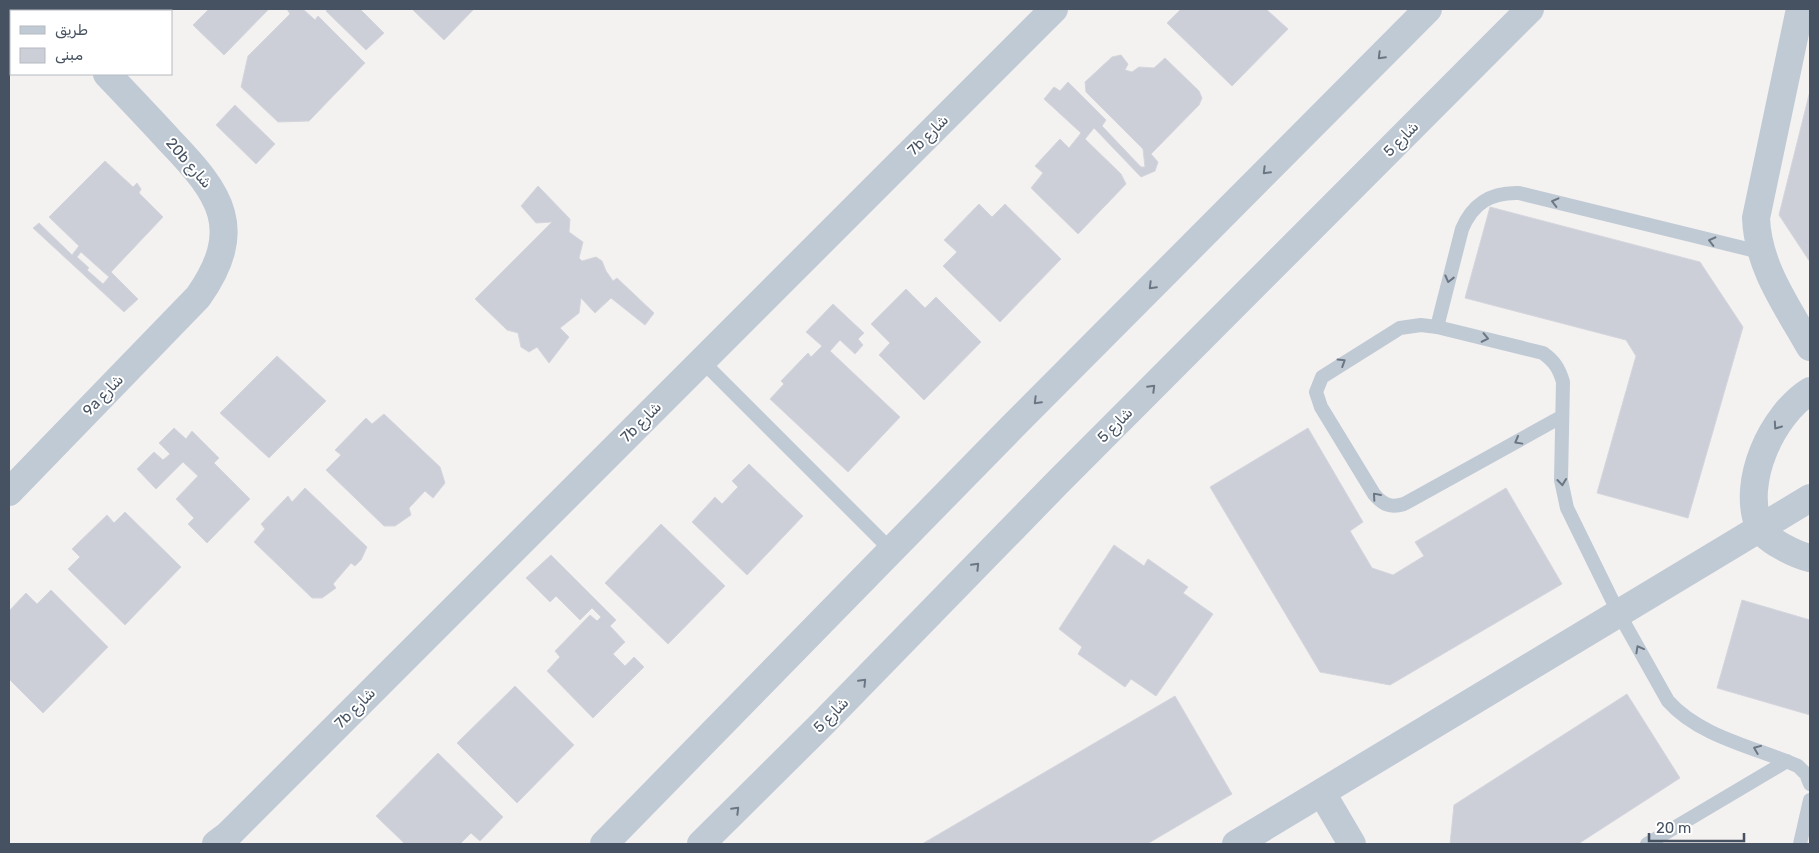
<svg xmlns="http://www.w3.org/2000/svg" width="1819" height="853" font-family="Rubik,Vazirmatn,sans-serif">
<rect width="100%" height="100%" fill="#f4f1f1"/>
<g fill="#cccfd7" stroke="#d4d6dd" fill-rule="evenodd">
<path d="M209,9H269L224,55L193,25Z"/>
<path d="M303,9L315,20L318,16L365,63L309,121L278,122L241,87L248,56L290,14L287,9Z"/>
<path d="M328,9H360L384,33L366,50L326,11Z"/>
<path d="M412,9H474L444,40Z"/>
<path d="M1181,9H1266L1288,29L1232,86L1167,23Z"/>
<path d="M1121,55L1128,64L1125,70L1132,72L1139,67L1154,68L1165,58L1199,91L1202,98L1199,105L1151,154L1158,162L1155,171L1141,177L1094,128L1085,139L1121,174L1126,184L1078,234L1031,188L1043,173L1035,166L1060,139L1069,148L1081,133L1044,99L1054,87L1060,91L1068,82L1106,120L1102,126L1141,167H1145L1143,149L1086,92L1085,82L1112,57Z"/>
<path d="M1810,91V262L1779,215Z"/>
<path d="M235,105L275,144L256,164L216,125Z"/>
<path d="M105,161L133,187L137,183L141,189L139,193L163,217L111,272L138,299L124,312L33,228L39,223L72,255L79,246L49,217ZM81,252L109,277L103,284L87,270L89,268L77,257Z"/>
<path d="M538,186L570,219L569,232L583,242L579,258L582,261L596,257L602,261L606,271L613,281L617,278L654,313L645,325L611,298L595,313L581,298L579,313L560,328L569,337L549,363L537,347L529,352L521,347L518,333L507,330L475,299L552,222L536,223L521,206Z"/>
<path d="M979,204L992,217L1005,204L1061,259L1000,322L943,266L957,252L944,240Z"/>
<path d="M1490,207L1700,262L1743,327L1688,518L1597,493L1636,356L1626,340L1465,298Z"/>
<path d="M906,289L925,308L936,297L981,342L924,400L879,355L890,343L871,324Z"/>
<path d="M833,304L864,333L858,339L863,345L855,354L840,340L830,351L900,417L848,472L770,399L784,384L781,381L808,353L811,357L822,346L806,332Z"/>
<path d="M277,356L326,401L269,458L220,413Z"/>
<path d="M384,414L440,467L445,483L433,498L425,491L409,508L411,515L395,526H384L326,470L341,455L335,450L366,418L372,424Z"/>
<path d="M174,428L186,439L192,431L219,458L214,463L250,499L207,543L188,524L194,518L176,499L198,476L183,462L156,489L137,469L154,452L163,460L170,454L159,443Z"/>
<path d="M1308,428L1363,522L1350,531L1372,568L1393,575L1424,556L1415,542L1506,488L1562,584L1390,685L1320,672L1210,487Z"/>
<path d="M749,464L803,516L747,575L692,522L715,497L722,504L738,487L732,481Z"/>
<path d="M305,488L367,547L361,560L355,566L351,563L333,584L336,588L322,598H312L254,542L265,529L261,524L288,496L292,502Z"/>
<path d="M125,512L181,567L125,625L68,569L80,557L72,549L107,515L114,523Z"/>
<path d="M661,524L725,586L668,644L605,583Z"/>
<path d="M1114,545L1144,566L1148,559L1188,587L1183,593L1213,614L1156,696L1131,679L1125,687L1078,654L1082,647L1059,629Z"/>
<path d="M551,555L616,620L610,626L625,642L613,654L625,666L634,657L644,667L593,718L547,671L560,657L555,651L590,615L597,621L601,617L592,608L580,620L556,596L550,602L526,578Z"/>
<path d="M51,590L108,647L43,713L9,679V611L26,593L37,604Z"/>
<path d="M1742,600L1810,620V715L1717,688Z"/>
<path d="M515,686L574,745L517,803L457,743Z"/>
<path d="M1627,694L1680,778L1578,844H1450L1454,805Z"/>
<path d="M1175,696L1232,794L1147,844H922Z"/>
<path d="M438,753L503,817L480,841L471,833L460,844H405L376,816Z"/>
</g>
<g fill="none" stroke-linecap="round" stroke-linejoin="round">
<g stroke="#c0cad4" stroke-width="14">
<path d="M1437,327L1462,229C1473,203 1491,192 1519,193L1760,252"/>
<path d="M702,361L891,550"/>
<path d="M1561,417L1404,504C1391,508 1383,505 1374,494L1321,407L1316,392L1322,377L1400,328L1421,325L1437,327L1543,353C1554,361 1559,368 1563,382L1561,480L1567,508L1618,612L1668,701C1700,737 1755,747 1798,766L1806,774L1810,784"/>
<path d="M1647,844L1787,761"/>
<path d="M1800,844L1810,800"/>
</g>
<g stroke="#c0cad4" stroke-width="28">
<path d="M45,9L47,11"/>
<path d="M1800,9L1756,218C1758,267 1787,306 1810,347"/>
<path d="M1810,391C1772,415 1741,482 1759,526C1764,540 1797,555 1810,558"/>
<path d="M9,492L198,297C246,229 221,194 170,141C149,118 128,96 107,74"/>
<path d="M1322,793L1352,844"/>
<path d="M216,844L228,835L1054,9"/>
<path d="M1236,844L1810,498"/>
</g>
<g stroke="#c0cad4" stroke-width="28">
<path d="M604,844L1013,426L1428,9"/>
<path d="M701,844L823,723L1058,482L1530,9"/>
</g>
</g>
<defs><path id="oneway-chevron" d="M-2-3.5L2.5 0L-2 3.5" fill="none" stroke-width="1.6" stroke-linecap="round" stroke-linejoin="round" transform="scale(1.25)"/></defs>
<g stroke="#6b7684">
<use href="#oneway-chevron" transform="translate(1381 56) rotate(135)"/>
<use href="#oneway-chevron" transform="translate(1266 171) rotate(135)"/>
<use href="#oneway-chevron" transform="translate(1555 202) rotate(-166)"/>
<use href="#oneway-chevron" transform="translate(1712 241) rotate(-166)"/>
<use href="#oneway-chevron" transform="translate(1449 279) rotate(104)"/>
<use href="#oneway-chevron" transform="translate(1152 286) rotate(135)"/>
<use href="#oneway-chevron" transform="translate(1485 338) rotate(12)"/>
<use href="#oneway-chevron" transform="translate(1342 362) rotate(-32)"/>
<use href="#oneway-chevron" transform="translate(1152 388) rotate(-45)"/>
<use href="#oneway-chevron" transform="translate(1037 401) rotate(135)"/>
<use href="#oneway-chevron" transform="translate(1777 426) rotate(125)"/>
<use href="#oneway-chevron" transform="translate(1518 441) rotate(151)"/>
<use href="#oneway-chevron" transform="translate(1562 482) rotate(84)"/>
<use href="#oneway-chevron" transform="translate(1376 496) rotate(-131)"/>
<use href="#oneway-chevron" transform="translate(976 566) rotate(-46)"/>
<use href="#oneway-chevron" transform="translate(1639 649) rotate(-119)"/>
<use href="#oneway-chevron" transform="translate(863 682) rotate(-46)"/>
<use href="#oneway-chevron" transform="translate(1757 749) rotate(-158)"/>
<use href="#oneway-chevron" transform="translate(736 810) rotate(-45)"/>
</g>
<g text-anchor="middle" stroke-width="4" stroke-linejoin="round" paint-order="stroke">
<g font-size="15" fill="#465261" stroke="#fff">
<text transform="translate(928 135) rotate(-45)" y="5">7b شارع</text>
<text transform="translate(1401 139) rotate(-45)" y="5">شارع 5</text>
<text transform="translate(189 163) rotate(49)" y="5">20b شارع</text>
<text transform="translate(103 395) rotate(-46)" y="5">9a شارع</text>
<text transform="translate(641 422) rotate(-45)" y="5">7b شارع</text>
<text transform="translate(1115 425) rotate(-45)" y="5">شارع 5</text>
<text transform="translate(355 708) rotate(-45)" y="5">7b شارع</text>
<text transform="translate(831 715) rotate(-45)" y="5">شارع 5</text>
</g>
</g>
<rect width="1819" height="853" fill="none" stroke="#465261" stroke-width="20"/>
<rect x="10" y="10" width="162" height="65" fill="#ffffff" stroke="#b5bac0"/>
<rect x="20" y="26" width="25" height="8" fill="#c0cad4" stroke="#b5bac0"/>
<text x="55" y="35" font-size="15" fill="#465261">طريق</text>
<rect x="20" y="48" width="25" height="15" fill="#cccfd7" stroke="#b5bac0"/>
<text x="55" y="60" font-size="15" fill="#465261">مبنى</text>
<path d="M1649 833v8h95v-8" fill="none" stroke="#465261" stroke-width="2.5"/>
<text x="1656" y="833" font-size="15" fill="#465261" stroke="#ffffff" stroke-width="4" paint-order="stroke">20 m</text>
</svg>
